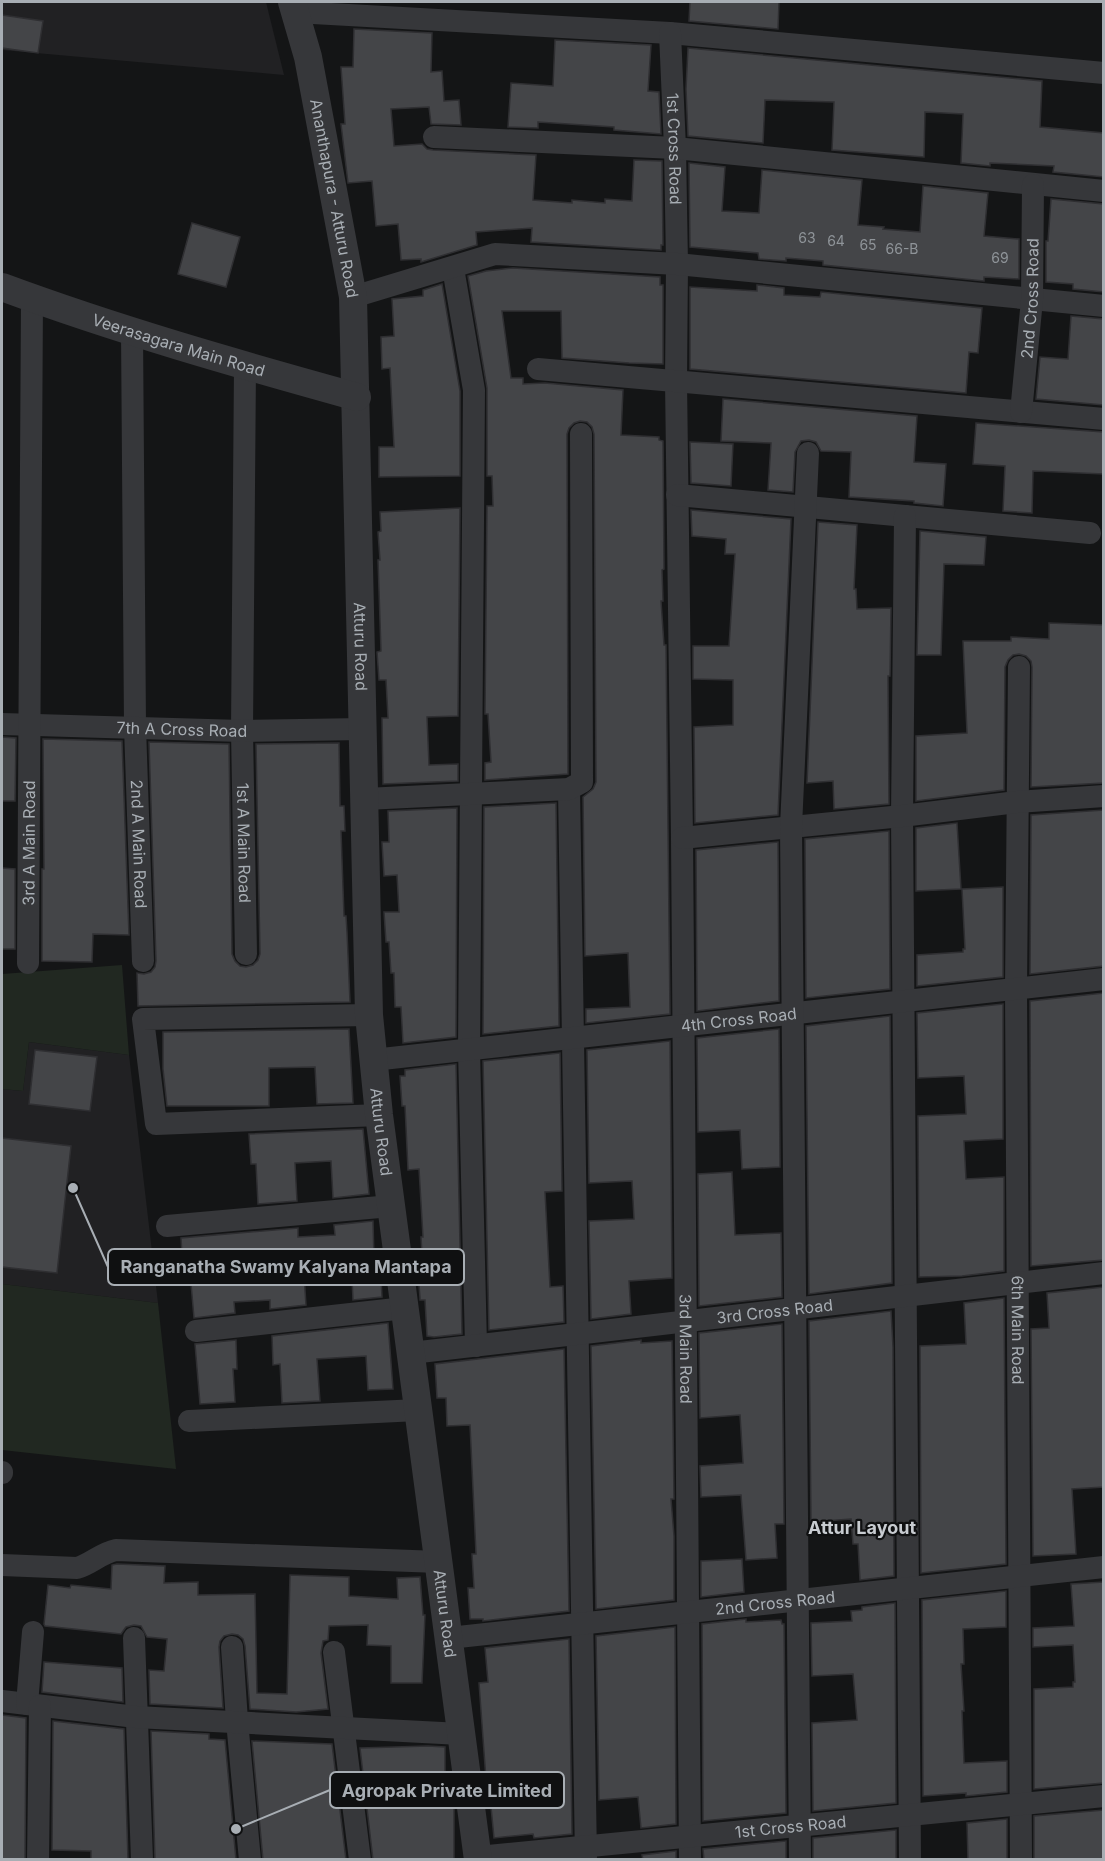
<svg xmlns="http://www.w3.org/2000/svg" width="1105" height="1861" font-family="Inter,sans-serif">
<rect width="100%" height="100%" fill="#141516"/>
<g fill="#212123">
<path d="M2,2H266L284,75L2,50Z"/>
<path d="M29,1042L129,1055L158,1303L2,1284V1089L23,1091Z"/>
</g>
<g fill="#212821">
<path d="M122,965L129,1055L29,1042L23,1091L2,1089V974Z"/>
<path d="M2,1284L158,1303L176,1469L2,1450Z"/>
</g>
<g fill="#444548" stroke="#2f2f32" stroke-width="1.5">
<path d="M690,2H779L778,29L689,21Z"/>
<path d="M2,15L43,21L38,53L2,48Z"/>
<path d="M354,29L432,33L431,72L442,71L444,101L459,100L461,125L431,124L429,107L391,109L394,146L422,144L427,149L433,150L536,155L533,200L572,203V200L605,203V199L632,201L634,160L662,161L663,245H661V250L531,242L532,228L476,232L477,245L421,262V259L401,260L398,224L376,226L372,181L348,183L341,124H345L341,67H353Z"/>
<path d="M555,40L651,45L648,91L659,92L661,134L614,130V127L538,122V128L508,127L511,83L553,86Z"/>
<path d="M688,48L1042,81L1040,127L1104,133V177L1053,172L1054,166L990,163V166L961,163L963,114L925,112L924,157L832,150L834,102L765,100L763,143L688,136L686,89Z"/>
<path d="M689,163L725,167L722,211L759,213L762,170L862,180L858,225L884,227L883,229L920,232L923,186L988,193L984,236L1019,239V279L984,277V281L823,265V261L786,258V261L759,259L758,253L690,247Z"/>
<path d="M1051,199L1104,204V292L1073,289V284L1046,282V241H1048Z"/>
<path d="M192,223L240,237L226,287L178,274Z"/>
<path d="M513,268L660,277V285H663V364L629,363L562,358L561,311H502L511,378H523V384L545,383L623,390L621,435L659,437V440L663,441L664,569L662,570L663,601H661L664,645H666L670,1014L586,1023V1009L630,1007L628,953L585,956L583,797L593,789L596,782L594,434L592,427L587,422L580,421L574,423L569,428L567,434L568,774L485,780V763L491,762L488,714H485L487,506H493L492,476H487V388L468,276L486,271Z"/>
<path d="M442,284L460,391V476L379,477V447H394L390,368L382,369L381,337L394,336L392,299L423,296V290Z"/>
<path d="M757,285L784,288V295L820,297L821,292L982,308L978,353L969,352L966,393L690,369V287L757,291Z"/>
<path d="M1071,316L1104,319V405L1036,399L1040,357L1068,359Z"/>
<path d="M723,399L917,416L914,462L946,464L943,506L914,503V501L849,497L851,452L821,451L816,442L809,440L801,441L795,452L793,492L768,490L771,443L721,441Z"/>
<path d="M976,423L1104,432V474L1033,471L1032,513L1003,511L1005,466L973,464Z"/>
<path d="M690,442L733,444L731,486L691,483Z"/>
<path d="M460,508L458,716L427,717L429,765L458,764V781L383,784L382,718H388L386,680H379L377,652L381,651L378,560H380L378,532L381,531L380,512Z"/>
<path d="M691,510L791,519L778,815L695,823L694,727L733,725V680L693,679V646H729L735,554H725L726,539L692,536Z"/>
<path d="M818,522L857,525L854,589H856L857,609L891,608L890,676H888L889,804L834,809L833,781L807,783Z"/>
<path d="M920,531L986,537L984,565L944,564L941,655H917Z"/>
<path d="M1049,623L1104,625V783L1031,787L1032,667L1031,661L1026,656L1019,654L1013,655L1008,660L1005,667L1004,790L916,801V736L967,733L963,641H1011V637L1049,639Z"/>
<path d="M2,737L16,738L15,801H2Z"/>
<path d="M43,739L122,741L129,935L93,934L92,962L42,961V869H44Z"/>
<path d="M149,742L229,744L232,954L235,961L240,966L246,967L253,965L258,960L260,954L256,744L339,743L340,806H344L345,831H341L344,916H346L347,932L350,1002L138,1006L137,973L144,974L151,972L155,967L156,961Z"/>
<path d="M556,803L559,1026L483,1034L484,807Z"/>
<path d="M457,808L456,1037L403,1043L401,1007H395L394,973H391L389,942H386L384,912H399L397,875L384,876L382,842H389L388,811Z"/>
<path d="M1104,810V966L1030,974L1031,815Z"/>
<path d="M957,823L961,889L916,891V828Z"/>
<path d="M889,831L890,989L806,998L805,839Z"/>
<path d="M778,842L779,1001L697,1011L696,850Z"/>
<path d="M2,868L15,869V949H2Z"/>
<path d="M1003,887V977L917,986V955L963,952V949H965L962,889Z"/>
<path d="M1104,993V1260L1031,1266L1030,1001Z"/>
<path d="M1003,1004V1139L964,1141L966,1179L1004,1177V1271L962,1276L919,1277L918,1116L966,1114L964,1076L918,1078L917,1013Z"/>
<path d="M890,1016L892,1283L809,1294L806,1026Z"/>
<path d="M349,1029L353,1103L317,1104L315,1067L269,1068V1106H167L163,1069V1032Z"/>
<path d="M779,1029L780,1167L742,1169L740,1130L698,1132L697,1038Z"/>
<path d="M670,1041L672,1278L629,1281L631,1314L591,1319L589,1221L634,1219L632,1181L589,1183L587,1050Z"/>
<path d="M35,1050L97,1057L90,1111L29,1104Z"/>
<path d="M560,1053L562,1191L545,1192L550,1287L563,1286L564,1322L489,1330L483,1061Z"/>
<path d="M456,1064L462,1334L434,1337L427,1336L425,1300H420V1298L418,1272L423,1271L421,1237H423L419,1169L408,1170L405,1106H402L400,1076H405V1070Z"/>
<path d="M363,1129L369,1194L333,1198L331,1161L295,1163L297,1201L258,1204L256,1164H251L249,1134Z"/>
<path d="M2,1138L71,1146L57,1273L2,1267Z"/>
<path d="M732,1172L735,1235L781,1233L782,1297L699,1306L698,1174Z"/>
<path d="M373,1221L374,1259H380L382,1297L353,1300L351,1257L303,1260L306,1305L270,1309V1300L234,1302L235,1313L194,1318L190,1272L183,1273L181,1238L298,1228V1237L335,1235L334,1225Z"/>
<path d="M1104,1287V1487L1072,1489L1076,1554L1033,1556L1031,1329L1049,1328L1047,1293Z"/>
<path d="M1004,1298L1006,1564L921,1573L920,1346L966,1344L964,1303Z"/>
<path d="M891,1311L893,1347L894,1576L860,1580L858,1544H853L851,1519L811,1522L809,1321Z"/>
<path d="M388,1323L393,1389L368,1390L366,1356L317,1359L320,1401L282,1403L280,1364L273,1365L272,1336Z"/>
<path d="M782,1324L784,1524H775L777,1558L746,1560L741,1495L701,1497L700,1466L743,1463L740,1415L700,1418L699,1333Z"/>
<path d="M236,1340L237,1369H233L235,1402L200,1404L195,1344Z"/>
<path d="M641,1340V1343L672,1341L674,1499H671L674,1536V1600L596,1609L591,1346Z"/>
<path d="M564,1349L569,1611L483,1621V1619H470L468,1588H474L472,1554H476L470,1425L447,1426L446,1398H437L435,1364Z"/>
<path d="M742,1559L744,1592L701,1597V1561Z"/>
<path d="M117,1564L165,1566L164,1583L198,1582V1595L255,1594L257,1693L287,1694L290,1575L349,1577V1596L398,1599L397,1578L420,1577L423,1615H425L422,1683H391V1646L367,1645L368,1625L329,1626L328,1640L323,1641L321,1653L328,1709L296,1712L250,1709L245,1646L243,1639L238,1635L232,1634L224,1636L220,1641L219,1647L223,1708L150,1704L149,1670L164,1671L167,1639L147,1637L141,1626L134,1625L126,1627L121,1634L45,1626L44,1624L48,1585L70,1588L71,1585L111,1589L112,1565Z"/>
<path d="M1104,1582V1783L1034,1789V1689L1073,1687V1682H1075L1073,1645L1033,1647V1628L1074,1626L1071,1584Z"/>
<path d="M1006,1591V1627L963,1629L964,1664H961L964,1711H962L964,1763L1007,1761V1792L966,1796V1793L923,1796L922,1600Z"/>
<path d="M895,1603L896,1803L813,1811L812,1723L857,1720L853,1674L812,1676L811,1623L852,1621L851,1611L862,1610V1607Z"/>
<path d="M746,1619V1622L781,1620L782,1624H784L786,1813L703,1821L702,1624Z"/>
<path d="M675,1627L676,1824L641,1828L638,1797L599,1800L596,1636Z"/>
<path d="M569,1639L572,1834L534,1838L533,1834L494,1838L491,1807H488L479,1683L488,1682L485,1648Z"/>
<path d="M44,1662L122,1668L123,1702L42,1692Z"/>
<path d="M2,1715L26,1718L25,1860H2Z"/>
<path d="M53,1721L124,1729L128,1860H91V1851L52,1850Z"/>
<path d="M151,1731L209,1734V1739L225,1740L236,1860H155Z"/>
<path d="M252,1741L332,1744L346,1860H263Z"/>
<path d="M428,1746L445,1747V1782H451L454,1806V1860H373L360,1748Z"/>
<path d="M1104,1810V1860H1034V1816Z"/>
<path d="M1007,1819V1860H968L967,1823Z"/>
<path d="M896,1830V1860H813V1838Z"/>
<path d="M786,1841V1860H704L703,1849Z"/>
<path d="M676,1851V1860H643L642,1855Z"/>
</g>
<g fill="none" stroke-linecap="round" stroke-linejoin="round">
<g stroke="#36373a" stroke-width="22">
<path d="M295,12L670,33L1104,73"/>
<path id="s1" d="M670,33L675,148L677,264L676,381L682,838L690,1860"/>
<path d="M434,137L675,148L1104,191"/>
<path d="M453,268L474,390L469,1050L476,1346"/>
<path d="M353,297L495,254L677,264L1104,306"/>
<path id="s2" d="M132,331L135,727L143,961"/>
<path id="s3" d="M245,366L242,731L246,954"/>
<path d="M538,369L1104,419"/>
<path id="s4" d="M1021,412L1032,300L1033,185"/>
<path d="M677,495L1090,533"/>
<path d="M905,516L902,816L910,1860"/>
<path id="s5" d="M1019,667L1016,989L1021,1860"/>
<path id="s6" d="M2,724L242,731L363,729"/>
<path d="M569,789L586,1860"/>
<path d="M365,799L569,789L582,782L581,434"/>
<path d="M682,838L902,816L1017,802L1104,796"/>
<path id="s7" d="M28,963L32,299"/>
<path d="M369,1015L143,1019L156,1124L379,1115"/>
<path id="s8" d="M373,1060L1104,979"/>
<path d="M167,1226L391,1206"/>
<path d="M196,1331L405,1308"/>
<path id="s9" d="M411,1353L1104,1273"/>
<path d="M189,1421L418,1410"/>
<path d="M2,1473V1472"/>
<path d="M2,1565L77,1568C91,1564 101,1553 116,1550L439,1562"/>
<path d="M134,1638L142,1860"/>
<path id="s10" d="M449,1638L1104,1567"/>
<path d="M232,1647L237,1721L250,1860"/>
<path d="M334,1652L360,1860"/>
<path d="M2,1701L136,1717L461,1734"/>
<path d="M27,1704L33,1632"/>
<path id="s11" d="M478,1857L1104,1796"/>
<path d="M38,1860L40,1706"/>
<path d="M800,1860L791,827L808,453"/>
</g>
<g stroke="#36373a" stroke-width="28">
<path id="s12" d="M292,2L308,57L353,297L369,1015L379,1115L478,1860"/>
<path id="s13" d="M2,287C118,330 238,364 357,397"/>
</g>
</g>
<g text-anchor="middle" stroke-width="4.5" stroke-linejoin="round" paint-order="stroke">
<g font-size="14" fill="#8f9499">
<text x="807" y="243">63</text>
<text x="836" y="246">64</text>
<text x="868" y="250">65</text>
<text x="902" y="254">66-B</text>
<text x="1000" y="263">69</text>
</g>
<g font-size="16" fill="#a8aeb4" stroke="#0f1011">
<text dy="6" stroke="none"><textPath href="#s1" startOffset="116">1st Cross Road</textPath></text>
<text dy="6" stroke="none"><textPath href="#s12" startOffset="201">Ananthapura - Atturu Road</textPath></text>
<text dy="6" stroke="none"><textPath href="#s4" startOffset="114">2nd Cross Road</textPath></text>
<text dy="6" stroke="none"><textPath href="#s13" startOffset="186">Veerasagara Main Road</textPath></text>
<text dy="6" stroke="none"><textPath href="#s12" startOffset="651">Atturu Road</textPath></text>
<text dy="6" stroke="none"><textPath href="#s6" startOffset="180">7th A Cross Road</textPath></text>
<text dy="6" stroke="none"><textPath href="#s3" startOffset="477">1st A Main Road</textPath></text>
<text dy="6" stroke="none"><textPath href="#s7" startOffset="120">3rd A Main Road</textPath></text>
<text dy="6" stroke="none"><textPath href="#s2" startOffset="513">2nd A Main Road</textPath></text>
<text dy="6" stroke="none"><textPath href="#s8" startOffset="368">4th Cross Road</textPath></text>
<text dy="6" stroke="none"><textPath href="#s12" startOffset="1137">Atturu Road</textPath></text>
<text dy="6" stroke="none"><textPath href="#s9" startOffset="366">3rd Cross Road</textPath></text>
<text dy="6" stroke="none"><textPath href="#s5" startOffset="663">6th Main Road</textPath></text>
<text dy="6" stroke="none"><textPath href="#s1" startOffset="1316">3rd Main Road</textPath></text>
<text dy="6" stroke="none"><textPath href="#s10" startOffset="328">2nd Cross Road</textPath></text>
<text dy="6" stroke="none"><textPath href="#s12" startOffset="1623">Atturu Road</textPath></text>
<text dy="6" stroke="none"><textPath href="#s11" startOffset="314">1st Cross Road</textPath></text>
</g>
<g font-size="18" font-weight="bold" fill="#c8ccd1" stroke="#0f1011">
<text x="862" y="1534">Attur Layout</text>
</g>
</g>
<path fill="none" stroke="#a8aeb4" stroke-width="2" d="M73 1188L108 1267M236 1829L330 1790"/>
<g fill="#a8aeb4" stroke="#0f1011" stroke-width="2">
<circle cx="73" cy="1188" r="6"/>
<circle cx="236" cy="1829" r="6"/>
</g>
<g fill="#0f1011" stroke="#a8aeb4" stroke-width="2">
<rect x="108" y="1249" width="356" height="36" rx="6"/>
<rect x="330" y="1772" width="234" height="36" rx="6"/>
</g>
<g font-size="18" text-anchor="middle" font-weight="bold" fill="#a8aeb4">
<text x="286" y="1273">Ranganatha Swamy Kalyana Mantapa</text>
<text x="447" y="1797">Agropak Private Limited</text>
</g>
<rect width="1105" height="1861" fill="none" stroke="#a8aeb4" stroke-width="6"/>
</svg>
